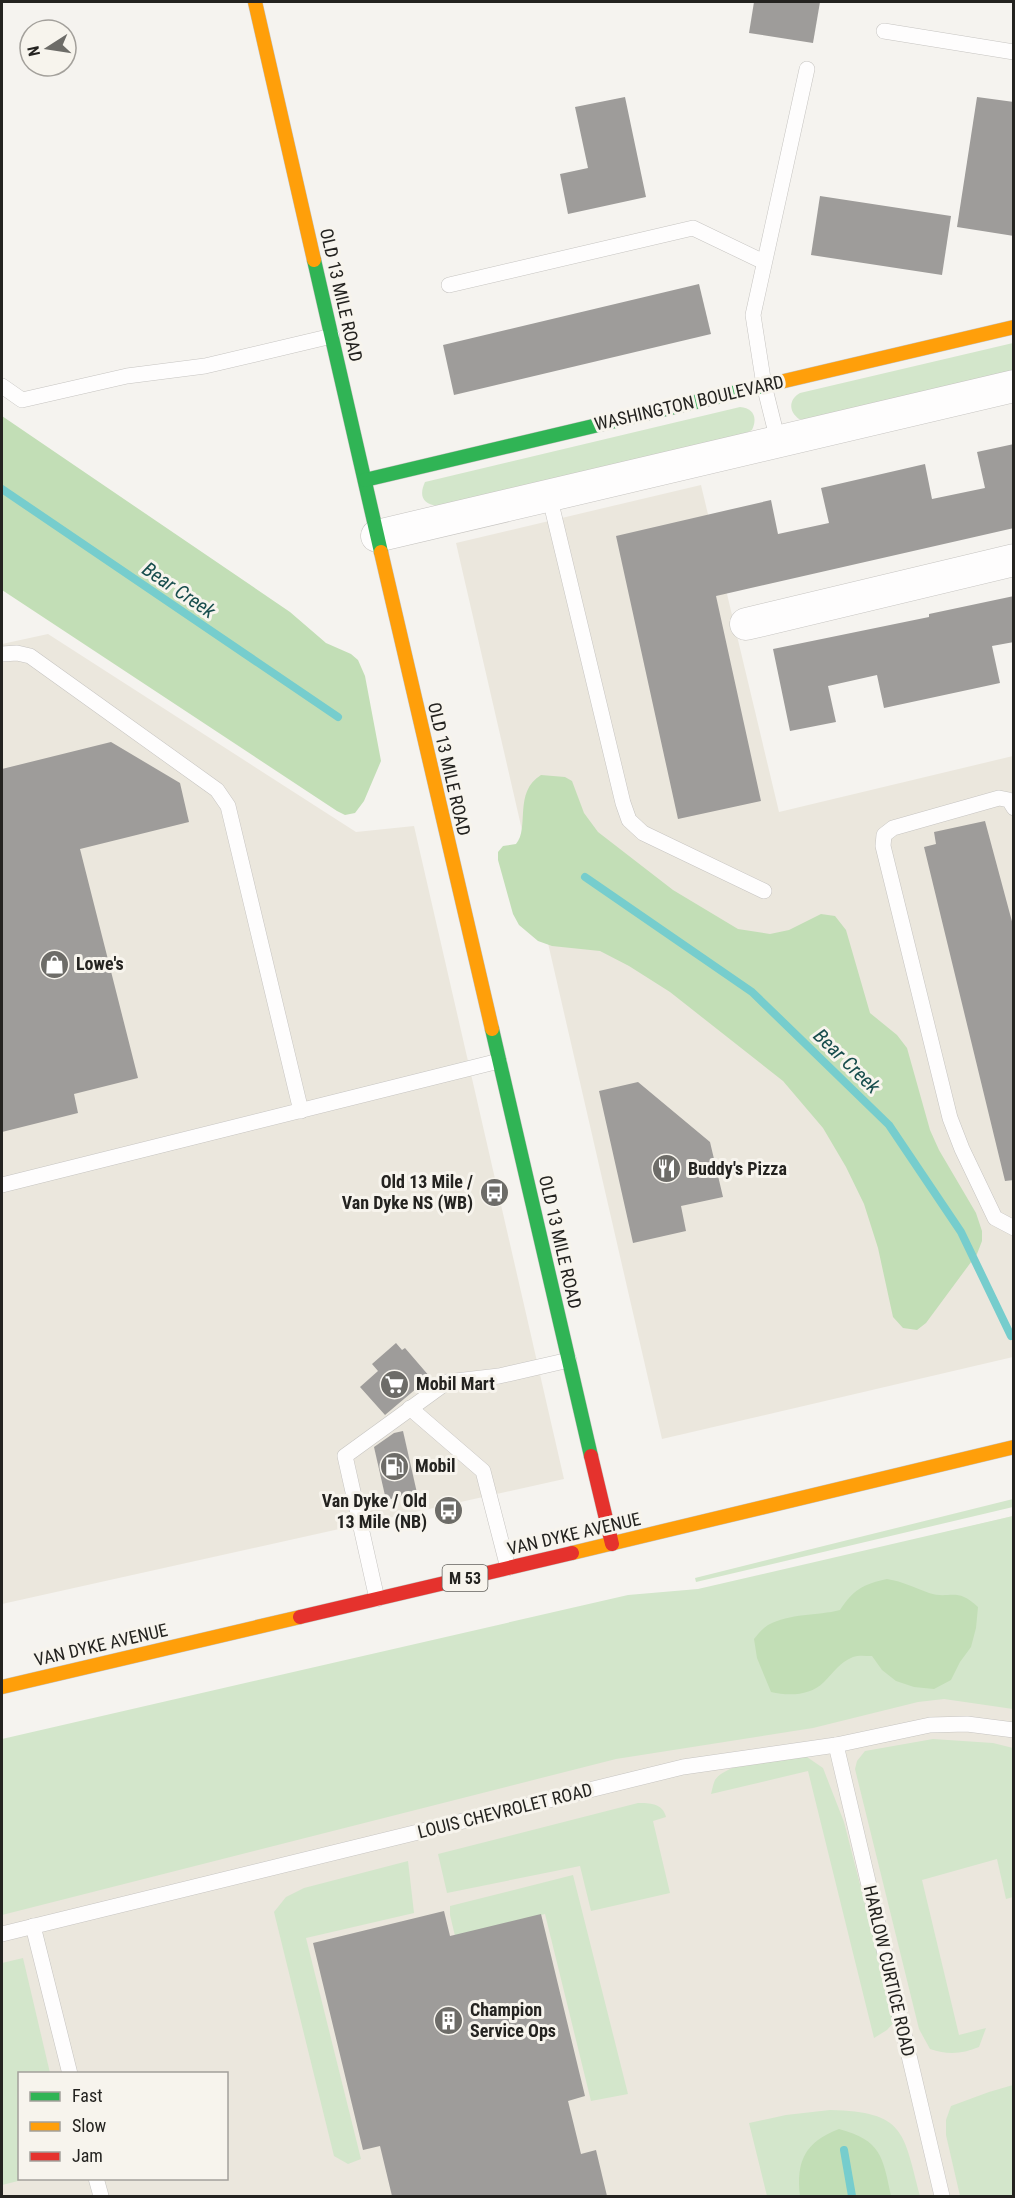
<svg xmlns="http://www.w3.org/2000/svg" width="1015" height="2198" font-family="'Roboto Condensed',sans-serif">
<rect width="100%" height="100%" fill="#f5f3ef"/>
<g fill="#ebe7dd" fill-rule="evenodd">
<path d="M701,485L779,812L1013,756V1357L662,1439L456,543Z"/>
<path d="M48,634L356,832L414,826L564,1479L2,1604V644Z"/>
<path d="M1013,1516V2196H2V1759ZM20,2074H226V2178H20Z"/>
</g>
<g fill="#d3e6cb">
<path d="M1013,343V371L805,419H799C788,411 789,399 800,393Z"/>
<path d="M740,407C753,408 758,417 752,430L746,433L437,506C422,504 419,495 425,482Z"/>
<path d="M1013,1499V1507L696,1582L695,1578Z"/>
<path d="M1013,1516V1709L944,1699L918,1702L813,1728L616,1759L2,1915V1739L628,1595L698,1589Z"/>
<path d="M933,1739L993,1743L1013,1748V1897L1006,1899L997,1859L922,1880L959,2035L986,2028L979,2047C962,2054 948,2055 930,2049L919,2029L855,1769L857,1761L865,1751Z"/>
<path d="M796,1755L807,1757L823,1768L844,1822L895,2021L887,2030L874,2038L808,1771L711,1794C712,1791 713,1784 715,1780C726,1763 776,1757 796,1755Z"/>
<path d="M638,1803C649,1803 663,1803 666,1817L653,1821L670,1893L591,1911L580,1866L447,1893L438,1854Z"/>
<path d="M408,1861L414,1913L306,1938L361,2159L348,2164L334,2156L274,1912L286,1897L304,1888Z"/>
<path d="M573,1875L628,2094L591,2101L545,1914L455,1936L450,1915V1906Z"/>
<path d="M23,1958L50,2073L20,2074V2178L26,2179L2,2185V1963Z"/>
<path d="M1013,2085V2196H960L946,2135V2120L951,2106L989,2092Z"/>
<path d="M830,2110C905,2112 903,2131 920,2196H767L749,2123L786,2115Z"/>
</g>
<g fill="#c2deb6">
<path d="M2,416L290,612L326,643L351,654L358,660L365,676L381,761L364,801L355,813L345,815L337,811L2,590Z"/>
<path d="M541,775L565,777L572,781L584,813L598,832L673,890L738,929L770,934L789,930L821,914L835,916L846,930L870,1013L897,1035L907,1048L930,1130L939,1150L976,1213L982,1231V1241L977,1254L926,1323L917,1330L903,1328L893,1317L878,1248L864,1204L846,1167L823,1128L783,1081L670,992L629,966L600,951L552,946L538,941L519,925L513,914L498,860V852L503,846L516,844C530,828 513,792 541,775Z"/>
<path d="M887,1579C904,1582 913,1587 929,1593C950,1600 956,1586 978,1607L976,1628L971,1647L960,1662L951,1680L934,1689L914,1687L896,1681L882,1670L872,1656C866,1656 858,1655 853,1657C840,1662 833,1673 824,1682C810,1696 789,1696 771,1692L757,1658L754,1639C758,1634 763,1628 768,1625C790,1613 817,1616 840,1610C853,1590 863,1584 887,1579Z"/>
<path d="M839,2129C881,2140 883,2157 891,2196H800C796,2161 805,2142 839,2129Z"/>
</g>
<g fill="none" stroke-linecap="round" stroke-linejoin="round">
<g stroke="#76cdcd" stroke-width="8">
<path d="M2,489L338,717"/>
<path d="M585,877L752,992L889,1125L961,1232L1011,1336"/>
<path d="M844,2150L852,2196"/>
</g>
</g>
<g fill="#9e9c9a">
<path d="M754,2H820L813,43L749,33Z"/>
<path d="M625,97L646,197L568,214L560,174L588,168L575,107Z"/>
<path d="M977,97L1014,102V236L957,227Z"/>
<path d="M820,196L951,216L942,275L811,255Z"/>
<path d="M699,284L711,334L454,395L443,345Z"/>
<path d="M1014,444V528L716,596L761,801L678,819L616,536L771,500L778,534L829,523L821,488L925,464L932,499L985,488L977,452Z"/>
<path d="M1014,596V642L992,646L1000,683L884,708L877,675L828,686L836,722L790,731L773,649L929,617V614Z"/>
<path d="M111,742L180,783L189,822L80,849L138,1078L74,1094L78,1113L2,1132V769Z"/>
<path d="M985,821L1014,929V1180L1005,1181L924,847L936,844L934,832Z"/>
<path d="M638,1082L710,1142L723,1197L681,1206L686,1231L633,1243L599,1091Z"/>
<path d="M396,1343L402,1350L405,1348L430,1377L385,1415L360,1387L378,1371L372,1364Z"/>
<path d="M403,1431L417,1493L386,1500L374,1447L394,1433Z"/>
<path d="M444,1911L450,1936L541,1914L585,2096L568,2101L581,2154L596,2150L607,2196H392L380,2146L363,2150L313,1943Z"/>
</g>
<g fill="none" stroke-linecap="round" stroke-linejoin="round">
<defs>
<g id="lane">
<path d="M884,31L1014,52"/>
<path d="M449,285L693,228L764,262"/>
<path d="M2,386L22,400L127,376L205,366L332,336"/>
<path d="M778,441L764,385L753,315L807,69"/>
<path d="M549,495L623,803L629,820L643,833L764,891"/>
<path d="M2,654L17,653L30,656L217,790L228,806L301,1111"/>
<path d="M1014,808L1009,800L999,798L893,828L884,835L883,846L950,1118L962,1149L995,1218L1014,1228"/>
<path d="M2,1185L499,1061"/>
<path d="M410,1408L483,1471L508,1568"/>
<path d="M377,1599L345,1456L447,1382L499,1376L569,1360"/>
<path d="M836,1745L942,2196"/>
<path d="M33,1926L70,2074"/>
<path d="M2,1934L683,1767L836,1745L930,1725L967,1724L1014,1730"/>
<path d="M96,2178L101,2196"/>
</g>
<g id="street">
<path d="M377,536L1014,386"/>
<path d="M746,624L1014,560"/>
</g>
<g id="fast">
<path d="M314,260L381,552"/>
<path d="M365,480L780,382"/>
<path d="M492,1029L591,1456"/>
</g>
<g id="slow">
<path d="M255,2L314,260"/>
<path d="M780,382L1014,327"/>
<path d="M381,552L492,1029"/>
<path d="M572,1553L1014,1447"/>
<path d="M2,1687L300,1617"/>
</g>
<g id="jam">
<path d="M591,1456L612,1544"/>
<path d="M300,1617L572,1553"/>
</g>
</defs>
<use href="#lane" stroke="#c6c4c1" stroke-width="16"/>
<use href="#street" stroke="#c6c4c1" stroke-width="33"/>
<use href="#fast" stroke="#c6c4c1" stroke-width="15"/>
<use href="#slow" stroke="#c6c4c1" stroke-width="15"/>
<use href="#jam" stroke="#c6c4c1" stroke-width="15"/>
<use href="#lane" stroke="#fefdfd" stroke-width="15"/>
<use href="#street" stroke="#fefdfd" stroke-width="32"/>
<use href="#fast" stroke="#30b455" stroke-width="14"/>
<use href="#slow" stroke="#ff9f0a" stroke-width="14"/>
<use href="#jam" stroke="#e5322d" stroke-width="14"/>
</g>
<defs>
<symbol id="shop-disc" viewBox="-11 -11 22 22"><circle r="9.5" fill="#6d6c68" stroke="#f7f4ed"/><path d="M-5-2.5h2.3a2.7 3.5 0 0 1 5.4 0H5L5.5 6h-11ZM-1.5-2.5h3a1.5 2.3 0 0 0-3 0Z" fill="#fff"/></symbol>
<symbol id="restaurant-disc" viewBox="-11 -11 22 22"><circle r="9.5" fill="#6d6c68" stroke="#f7f4ed"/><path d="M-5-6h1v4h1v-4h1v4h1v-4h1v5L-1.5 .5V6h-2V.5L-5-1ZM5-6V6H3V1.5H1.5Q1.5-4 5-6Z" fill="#fff"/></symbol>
<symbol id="bus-disc" viewBox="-11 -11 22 22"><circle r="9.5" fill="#6d6c68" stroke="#f7f4ed"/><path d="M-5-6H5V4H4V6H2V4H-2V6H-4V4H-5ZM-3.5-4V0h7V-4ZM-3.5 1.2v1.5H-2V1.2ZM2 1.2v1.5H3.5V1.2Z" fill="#fff"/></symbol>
<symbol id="supermarket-disc" viewBox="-11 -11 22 22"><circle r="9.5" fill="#6d6c68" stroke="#f7f4ed"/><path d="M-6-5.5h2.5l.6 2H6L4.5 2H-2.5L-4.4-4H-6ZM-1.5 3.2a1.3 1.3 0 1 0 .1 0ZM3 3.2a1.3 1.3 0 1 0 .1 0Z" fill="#fff"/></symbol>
<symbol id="fuel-disc" viewBox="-11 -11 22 22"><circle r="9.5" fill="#6d6c68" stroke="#f7f4ed"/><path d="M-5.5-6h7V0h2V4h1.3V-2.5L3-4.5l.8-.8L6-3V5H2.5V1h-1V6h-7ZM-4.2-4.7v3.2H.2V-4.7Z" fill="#fff"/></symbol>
<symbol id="building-disc" viewBox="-11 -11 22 22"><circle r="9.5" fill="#6d6c68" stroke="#f7f4ed"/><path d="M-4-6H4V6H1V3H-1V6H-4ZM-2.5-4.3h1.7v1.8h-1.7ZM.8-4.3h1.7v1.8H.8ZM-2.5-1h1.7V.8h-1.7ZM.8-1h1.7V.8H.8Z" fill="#fff"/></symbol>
</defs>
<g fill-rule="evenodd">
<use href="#shop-disc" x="38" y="948" width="33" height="33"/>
<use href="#restaurant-disc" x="650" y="1152" width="33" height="33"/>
<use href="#bus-disc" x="478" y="1176" width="33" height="33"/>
<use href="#supermarket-disc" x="378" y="1368" width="33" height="33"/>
<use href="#fuel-disc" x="378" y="1450" width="33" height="33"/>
<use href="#bus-disc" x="432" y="1494" width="33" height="33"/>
<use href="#building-disc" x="432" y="2004" width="33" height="33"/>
</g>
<g text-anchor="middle" stroke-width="6" stroke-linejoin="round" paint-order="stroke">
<rect fill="#f7f4ed" stroke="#63625e" stroke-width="1.5" x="442.5" y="1565" width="45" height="26" rx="4.5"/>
<g font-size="16" font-weight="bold" fill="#242320">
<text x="465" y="1584">M 53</text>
</g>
<g font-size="18" fill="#242320" stroke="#f7f4ed">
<text transform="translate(341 295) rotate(77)" y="6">OLD 13 MILE ROAD</text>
<text transform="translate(689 403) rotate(-13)" y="6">WASHINGTON BOULEVARD</text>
<text transform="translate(449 769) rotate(77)" y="6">OLD 13 MILE ROAD</text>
<text transform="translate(560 1242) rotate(77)" y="6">OLD 13 MILE ROAD</text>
<text transform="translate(574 1534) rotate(-13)" y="6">VAN DYKE AVENUE</text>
<text transform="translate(101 1645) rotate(-13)" y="6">VAN DYKE AVENUE</text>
<text transform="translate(505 1811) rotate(-14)" y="6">LOUIS CHEVROLET ROAD</text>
<text transform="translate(889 1971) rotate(77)" y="6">HARLOW CURTICE ROAD</text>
</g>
<g font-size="18" font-weight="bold" fill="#242320" stroke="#f7f4ed" text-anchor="start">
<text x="76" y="970">Lowe's</text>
<text x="688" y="1175">Buddy's Pizza</text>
<text x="473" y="1188" text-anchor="end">Old 13 Mile /<tspan x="473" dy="21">Van Dyke NS (WB)</tspan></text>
<text x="416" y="1390">Mobil Mart</text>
<text x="415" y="1472">Mobil</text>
<text x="427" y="1507" text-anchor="end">Van Dyke / Old<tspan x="427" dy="21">13 Mile (NB)</tspan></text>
<text x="470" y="2016">Champion<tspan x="470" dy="21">Service Ops</tspan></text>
</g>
<g font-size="20" font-style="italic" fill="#174d4d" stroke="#f7f4ed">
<text transform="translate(179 590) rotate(34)" y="7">Bear Creek</text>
<text transform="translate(847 1061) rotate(44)" y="7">Bear Creek</text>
</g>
</g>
<rect width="1015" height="2198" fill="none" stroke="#242320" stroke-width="6"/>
<rect x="18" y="2072" width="210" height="108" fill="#f7f4ed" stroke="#a3a09b" stroke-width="1.5"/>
<rect x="30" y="2092" width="30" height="9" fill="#30b455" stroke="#a3a09b" stroke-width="1.5"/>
<text x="72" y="2102" font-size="18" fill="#242320">Fast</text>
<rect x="30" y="2122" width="30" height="9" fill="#ff9f0a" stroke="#a3a09b" stroke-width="1.5"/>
<text x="72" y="2132" font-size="18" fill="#242320">Slow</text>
<rect x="30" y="2152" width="30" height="9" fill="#e5322d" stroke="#a3a09b" stroke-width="1.5"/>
<text x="72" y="2162" font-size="18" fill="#242320">Jam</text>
<g transform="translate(48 48) rotate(258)"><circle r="28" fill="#f7f4ed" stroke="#a3a09b" stroke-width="1.5"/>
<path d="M0-4.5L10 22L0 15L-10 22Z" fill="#6d6c68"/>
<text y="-9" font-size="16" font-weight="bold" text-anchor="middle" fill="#242320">N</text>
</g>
</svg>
